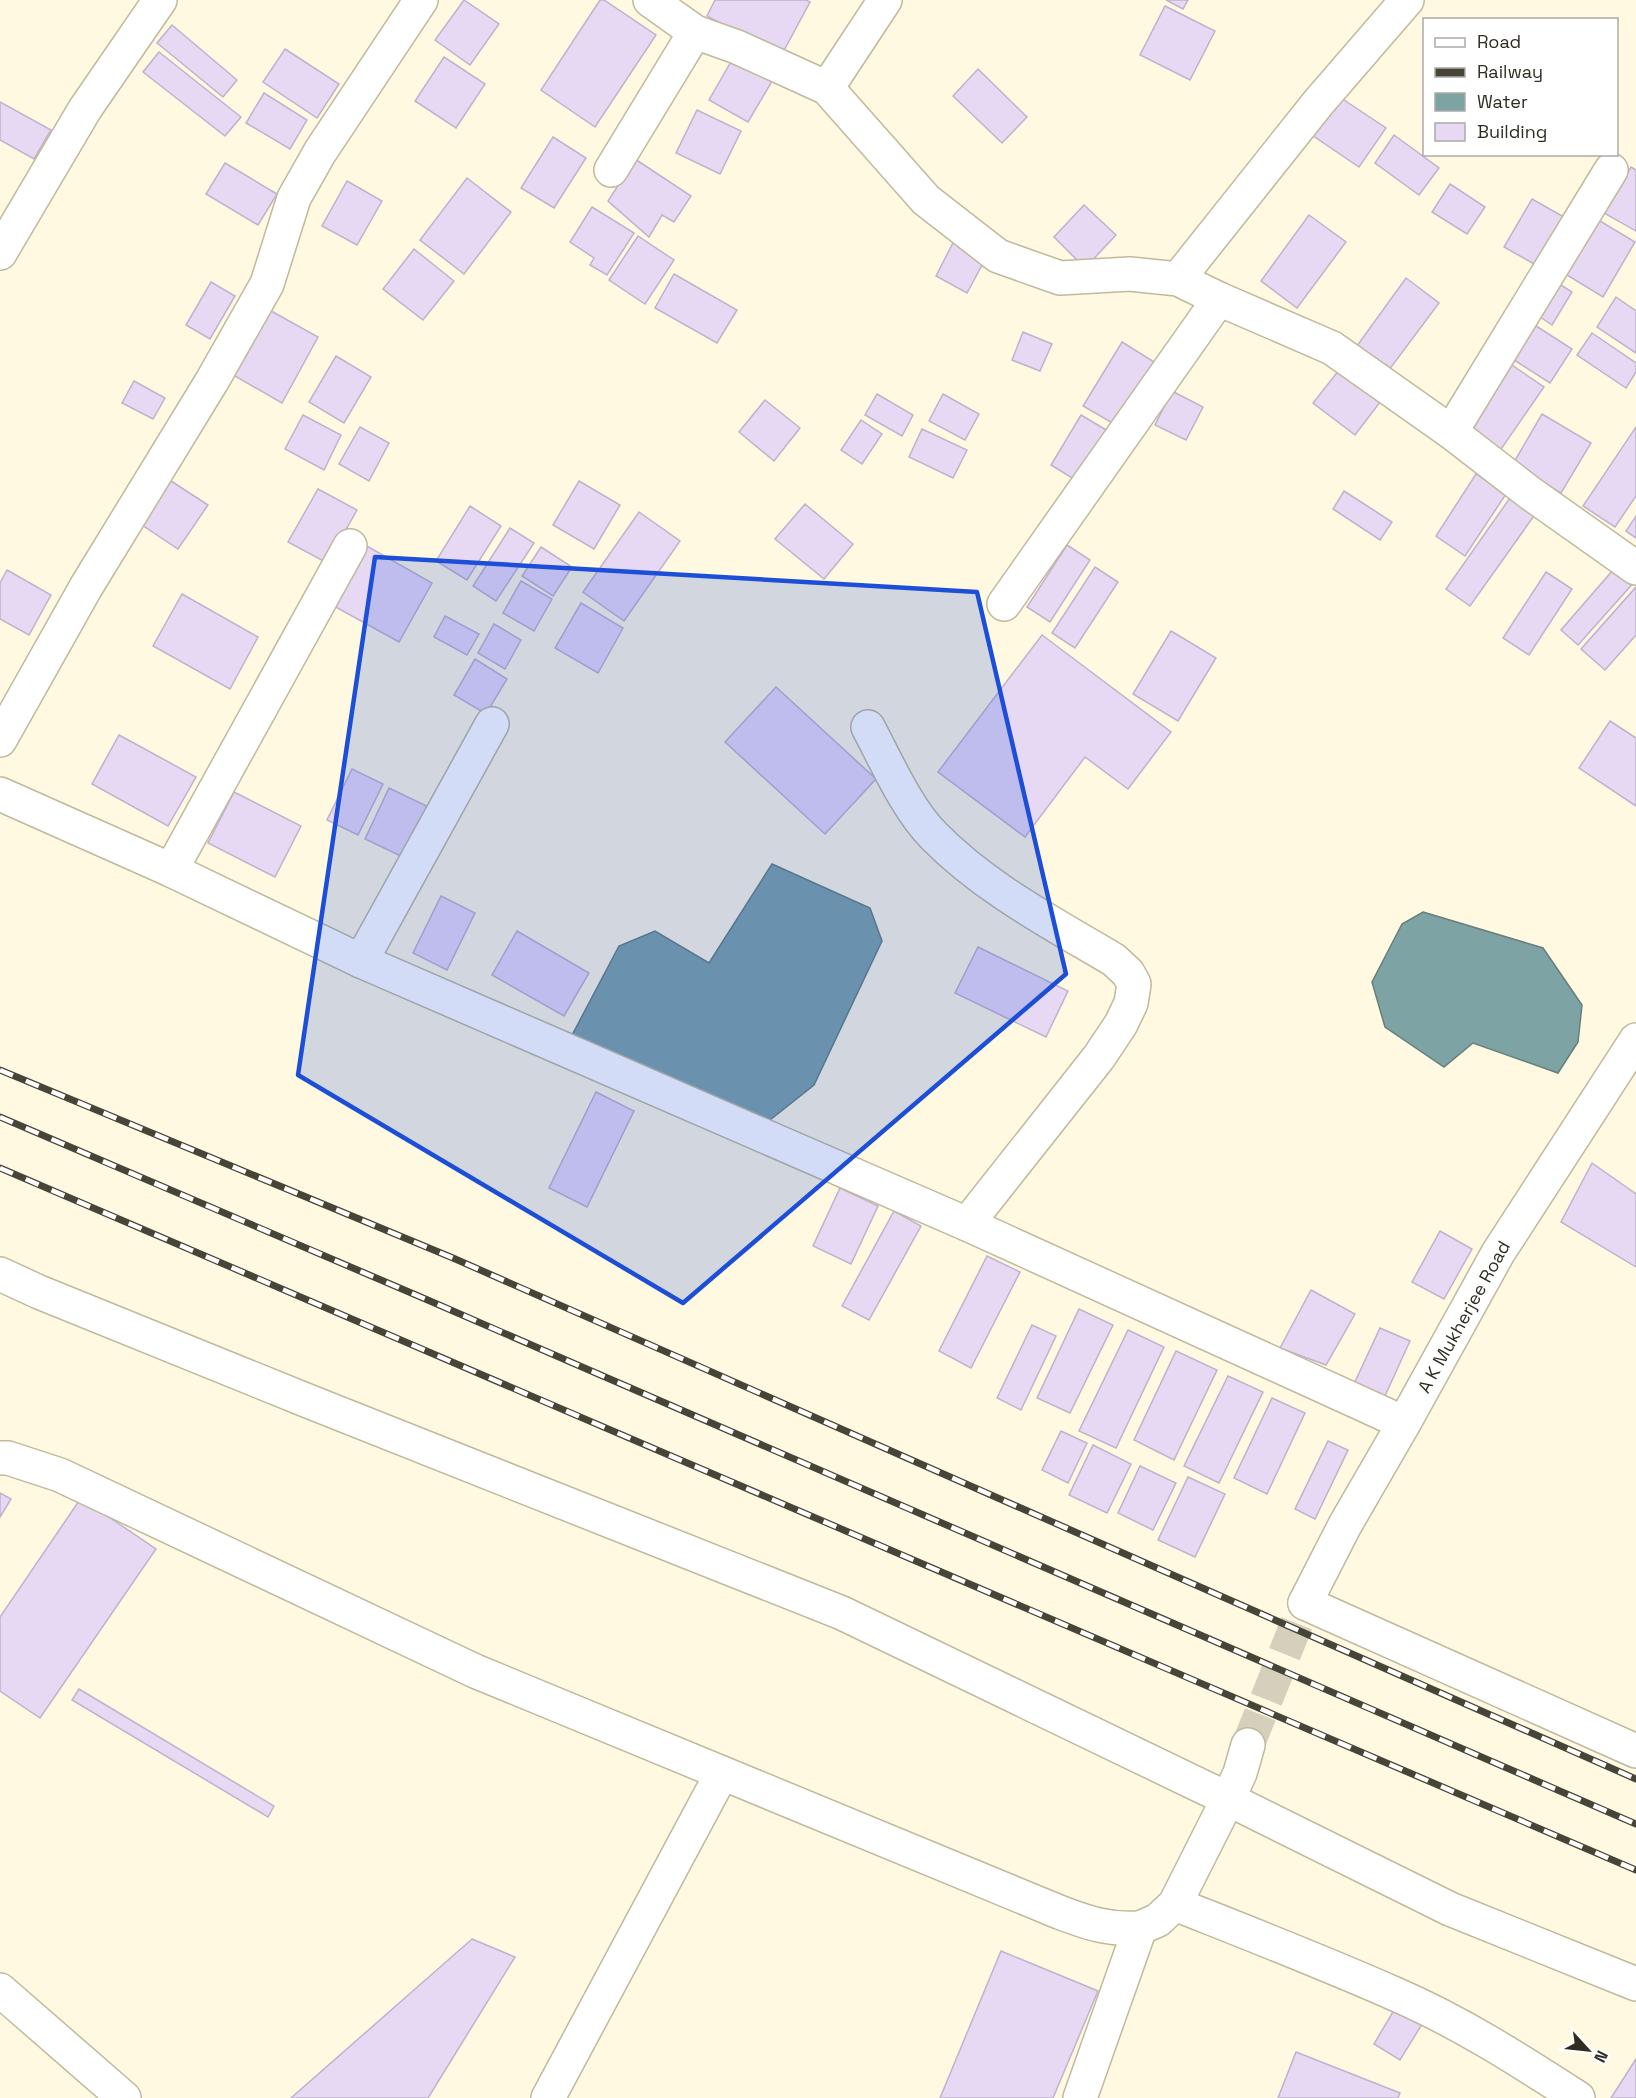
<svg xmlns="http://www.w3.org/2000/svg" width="1636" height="2098" font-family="'Space Grotesk',sans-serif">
<rect width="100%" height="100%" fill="#fff9e1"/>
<g fill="#7da3a4" stroke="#667f7d" stroke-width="1.5">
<path d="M772,864L870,908L882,941L814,1085L765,1124L570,1039L619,946L655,931L709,963Z"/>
<path d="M1423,912L1543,948L1582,1005L1578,1042L1558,1073L1473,1043L1444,1067L1385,1027L1372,982L1402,924Z"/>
</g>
<g fill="#e7d9f4" stroke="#c0b2cc" stroke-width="1.5">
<path d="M464,0L499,24L470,65L435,40Z"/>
<path d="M600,0H604L656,35L595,127L541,90Z"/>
<path d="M715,0H806L810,2L781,56L707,16Z"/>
<path d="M1166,0H1188L1183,9Z"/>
<path d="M1165,6L1215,31L1190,80L1140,55Z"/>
<path d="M172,25L237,80L223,97L157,43Z"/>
<path d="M285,49L339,84L317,118L263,82Z"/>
<path d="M159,52L241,117L225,136L143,72Z"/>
<path d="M736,53L775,76L748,122L709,100Z"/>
<path d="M444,57L485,84L456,128L415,101Z"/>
<path d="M978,69L1027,117L1002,143L953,96Z"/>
<path d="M264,93L307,120L290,149L246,123Z"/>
<path d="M1335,94L1386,128L1359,167L1309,133Z"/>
<path d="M0,102L51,130L34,159L0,140Z"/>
<path d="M697,110L741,131L720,174L676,153Z"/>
<path d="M1394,135L1439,168L1419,195L1375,163Z"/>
<path d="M553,137L586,158L554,208L521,188Z"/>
<path d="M635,159L691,196L674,222L662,215L649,237L608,201Z"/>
<path d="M225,163L277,194L258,225L206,194Z"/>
<path d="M1631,167L1636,170V231L1604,213Z"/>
<path d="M467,178L511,212L464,274L420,240Z"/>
<path d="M347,181L382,201L357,245L322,226Z"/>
<path d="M1450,184L1485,207L1467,234L1432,212Z"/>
<path d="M1532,199L1571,221L1543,269L1504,247Z"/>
<path d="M1084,205L1116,235L1085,268L1054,237Z"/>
<path d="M592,207L634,233L607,275L590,265L594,258L570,242Z"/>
<path d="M1309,215L1346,242L1297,308L1261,281Z"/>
<path d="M1595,218L1635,242L1603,297L1562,272Z"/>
<path d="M638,236L674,260L645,304L609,280Z"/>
<path d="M956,237L988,254L967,293L936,276Z"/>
<path d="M414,249L454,281L423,320L383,289Z"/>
<path d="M674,274L737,310L717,343L655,308Z"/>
<path d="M1406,278L1439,303L1386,374L1354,350Z"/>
<path d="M1553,280L1572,292L1552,325L1533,312Z"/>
<path d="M211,282L235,296L210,339L186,325Z"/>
<path d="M1616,297L1636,311V353L1597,327Z"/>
<path d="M264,307L318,337L282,403L228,372Z"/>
<path d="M1533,324L1572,349L1550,383L1511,358Z"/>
<path d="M1023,332L1052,344L1040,371L1012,360Z"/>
<path d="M1592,333L1636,363V372L1626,388L1577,355Z"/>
<path d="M1122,342L1159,365L1121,428L1083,406Z"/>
<path d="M336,356L371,377L344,423L309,402Z"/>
<path d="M1509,363L1544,387L1497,455L1462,430Z"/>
<path d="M1343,365L1384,397L1355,435L1313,403Z"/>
<path d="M134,381L165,398L153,419L122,403Z"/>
<path d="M1172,391L1203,407L1186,440L1155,425Z"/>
<path d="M877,394L913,415L902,436L865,415Z"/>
<path d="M943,394L979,414L965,440L929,421Z"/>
<path d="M765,400L800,428L774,461L739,432Z"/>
<path d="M1542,414L1591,443L1561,493L1513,464Z"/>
<path d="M303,415L341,435L324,470L285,449Z"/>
<path d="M1081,415L1108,431L1077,481L1051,465Z"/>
<path d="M861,420L882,434L862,464L841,450Z"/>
<path d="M360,427L389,443L369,481L339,464Z"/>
<path d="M1636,427V496L1615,527L1583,506Z"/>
<path d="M922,429L967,450L953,478L909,457Z"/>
<path d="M1476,474L1506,494L1465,556L1436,536Z"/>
<path d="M168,479L208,505L178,549L139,523Z"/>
<path d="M579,481L620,505L594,549L553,525Z"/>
<path d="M318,489L357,510L327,563L288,542Z"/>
<path d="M1344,491L1392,522L1380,540L1333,509Z"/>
<path d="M1512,495L1536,513L1470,606L1446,589Z"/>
<path d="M805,504L853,544L824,579L775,539Z"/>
<path d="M470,506L501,526L467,580L436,561Z"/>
<path d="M639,512L680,541L624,621L583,592Z"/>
<path d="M1636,516V538L1626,531Z"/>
<path d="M510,528L534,543L496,601L473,586Z"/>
<path d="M365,545L432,583L399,642L332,605Z"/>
<path d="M1067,545L1090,560L1050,622L1027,607Z"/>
<path d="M541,547L572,567L553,596L522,576Z"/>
<path d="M1620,562L1636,580L1578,645L1561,630Z"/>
<path d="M1095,567L1118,582L1075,648L1052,633Z"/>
<path d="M7,570L51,595L29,635L0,619V583Z"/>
<path d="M1546,572L1572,589L1529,655L1503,638Z"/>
<path d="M521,581L552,599L534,631L503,613Z"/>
<path d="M1636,587V635L1605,670L1581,649Z"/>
<path d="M182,594L258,637L230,689L153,646Z"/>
<path d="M581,603L623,628L598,673L555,648Z"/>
<path d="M445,616L479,634L467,655L434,637Z"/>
<path d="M494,624L521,640L505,669L478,653Z"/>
<path d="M1171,631L1216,658L1178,721L1133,694Z"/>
<path d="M1042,635L1171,732L1128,789L1085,757L1025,837L938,772Z"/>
<path d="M475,659L507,679L486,714L454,695Z"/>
<path d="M776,687L876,779L825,834L725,742Z"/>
<path d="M1610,721L1636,738V806L1579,768Z"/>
<path d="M119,735L196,777L168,826L92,784Z"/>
<path d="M352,769L383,784L358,835L327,820Z"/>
<path d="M389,788L433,809L409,860L365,839Z"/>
<path d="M234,792L301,826L275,877L208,843Z"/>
<path d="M441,896L475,913L447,970L413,953Z"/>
<path d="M517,931L589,973L564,1016L492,975Z"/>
<path d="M978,947L1068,991L1046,1037L955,993Z"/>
<path d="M596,1092L634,1111L587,1207L549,1188Z"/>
<path d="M1592,1163L1636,1194V1267L1561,1222Z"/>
<path d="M840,1188L878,1206L851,1264L813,1246Z"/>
<path d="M894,1211L921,1226L869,1320L842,1306Z"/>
<path d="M1440,1231L1472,1249L1444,1299L1412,1282Z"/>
<path d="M987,1256L1020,1272L971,1368L939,1351Z"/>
<path d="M1311,1290L1355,1314L1326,1365L1280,1348Z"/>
<path d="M1079,1309L1113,1325L1070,1413L1037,1398Z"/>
<path d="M1032,1325L1056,1336L1021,1410L997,1398Z"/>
<path d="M1380,1328L1410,1341L1384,1398L1354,1384Z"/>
<path d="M1128,1330L1164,1347L1116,1448L1079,1431Z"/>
<path d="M1176,1351L1217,1370L1174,1460L1134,1440Z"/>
<path d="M1228,1376L1263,1392L1219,1483L1184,1466Z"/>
<path d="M1272,1398L1305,1413L1267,1494L1234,1478Z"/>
<path d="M1061,1431L1087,1443L1068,1483L1042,1470Z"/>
<path d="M1328,1441L1348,1450L1315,1519L1295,1509Z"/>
<path d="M1093,1445L1131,1464L1107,1513L1069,1495Z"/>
<path d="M1140,1466L1176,1483L1153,1530L1118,1513Z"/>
<path d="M1188,1477L1225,1494L1195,1557L1158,1540Z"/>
<path d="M0,1493L11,1499L0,1517Z"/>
<path d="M81,1498L156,1549L40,1718L0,1691V1617Z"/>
<path d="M79,1689L274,1806L268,1817L72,1700Z"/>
<path d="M472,1939L515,1957L428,2098H291Z"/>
<path d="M1001,1951L1098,1991L1053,2098H940Z"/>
<path d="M1397,2005L1424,2021L1400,2060L1374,2044Z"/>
<path d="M1296,2052L1400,2093L1398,2098H1278Z"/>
<path d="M1636,2059V2098H1611Z"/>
</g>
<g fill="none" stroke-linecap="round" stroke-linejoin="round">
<path stroke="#d5d0bb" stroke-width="33" stroke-dasharray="33 16" stroke-linecap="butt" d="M1248,1745L1305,1603"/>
<defs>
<g id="minor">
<path d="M650,0L695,32L737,47L827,88L926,200L998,256L1060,278L1130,274L1178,279L1219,299L1332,348L1451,432L1530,493L1636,568"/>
<path d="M827,88L885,0"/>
<path d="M611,170L695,32"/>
<path d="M0,253L85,109L160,0"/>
<path d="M1178,279L1318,103L1407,0"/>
<path d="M1451,432L1611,170"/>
<path d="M1004,604L1219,299"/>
<path d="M868,727C886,761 907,809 934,836C985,888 1052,923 1114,960L1128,973L1134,984L1131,1003L1121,1024L1099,1057L967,1224"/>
<path d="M0,740L86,587L212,381L267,284L294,198L320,152L421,0"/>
<path d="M0,794L171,870L361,961L967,1224L1404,1423"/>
<path d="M171,870L350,546"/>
<path d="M361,961L492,724"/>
<path d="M0,1274L39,1292L308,1401L842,1613L1228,1799L1450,1909L1636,1984"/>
<path d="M0,1458H8L60,1475L475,1671L1059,1912C1089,1923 1107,1930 1140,1928"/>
<path d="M1305,1603L1636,1751"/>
<path d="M1175,1904C1248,1933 1323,1962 1395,1994C1460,2022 1519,2060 1578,2098"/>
<path d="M0,1990L124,2098"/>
<path d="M548,2098L722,1773"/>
<path d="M1080,2098L1140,1928L1158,1920L1175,1904L1228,1799L1240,1773L1248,1745"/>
</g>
<path id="tertiary" d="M1305,1603L1345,1525L1404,1423L1498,1253L1636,1040"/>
</defs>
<use href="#minor" stroke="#c0b99d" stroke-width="36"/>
<use href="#tertiary" stroke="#c0b99d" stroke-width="36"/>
<use href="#minor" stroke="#fff" stroke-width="33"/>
<use href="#tertiary" stroke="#fff" stroke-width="33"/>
<defs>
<g id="rail">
<path d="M0,1070L453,1258L1636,1779"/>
<path d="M0,1117L430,1301L1636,1824"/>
<path d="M0,1168L1636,1870"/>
</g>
</defs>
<use href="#rail" stroke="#474438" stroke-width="7"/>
<use href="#rail" stroke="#fff" stroke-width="4.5" stroke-dasharray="14" stroke-linecap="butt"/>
</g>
<path fill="#1d4ed8" fill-opacity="0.2" stroke="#1d4ed8" stroke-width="4.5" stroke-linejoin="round" d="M375,557L977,592L1066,974L683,1303L298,1075Z"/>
<g text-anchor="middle" stroke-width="5" stroke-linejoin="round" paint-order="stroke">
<g font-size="18" fill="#2f2c21" stroke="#fff">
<text transform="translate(1464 1317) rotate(-61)" y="6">A K Mukherjee Road</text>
</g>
</g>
<rect x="1423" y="18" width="195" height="138" fill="#ffffff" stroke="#acaba6" stroke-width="1.5"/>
<rect x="1435" y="38" width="30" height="9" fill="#ffffff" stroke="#acaba6" stroke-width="1.5"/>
<text x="1477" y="48" font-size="18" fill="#2f2c21">Road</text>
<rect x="1435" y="68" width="30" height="9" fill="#474438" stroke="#acaba6" stroke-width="1.5"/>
<text x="1477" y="78" font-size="18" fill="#2f2c21">Railway</text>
<rect x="1435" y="93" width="30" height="18" fill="#7da3a4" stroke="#acaba6" stroke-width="1.5"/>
<text x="1477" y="108" font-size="18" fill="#2f2c21">Water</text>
<rect x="1435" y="123" width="30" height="18" fill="#e7d9f4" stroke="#acaba6" stroke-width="1.5"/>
<text x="1477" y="138" font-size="18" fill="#2f2c21">Building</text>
<g transform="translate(1588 2050) rotate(117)" stroke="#ffffff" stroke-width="4.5" paint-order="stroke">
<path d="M0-4.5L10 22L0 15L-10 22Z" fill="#2f2c21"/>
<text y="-9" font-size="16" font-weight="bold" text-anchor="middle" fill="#2f2c21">N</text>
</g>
</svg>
